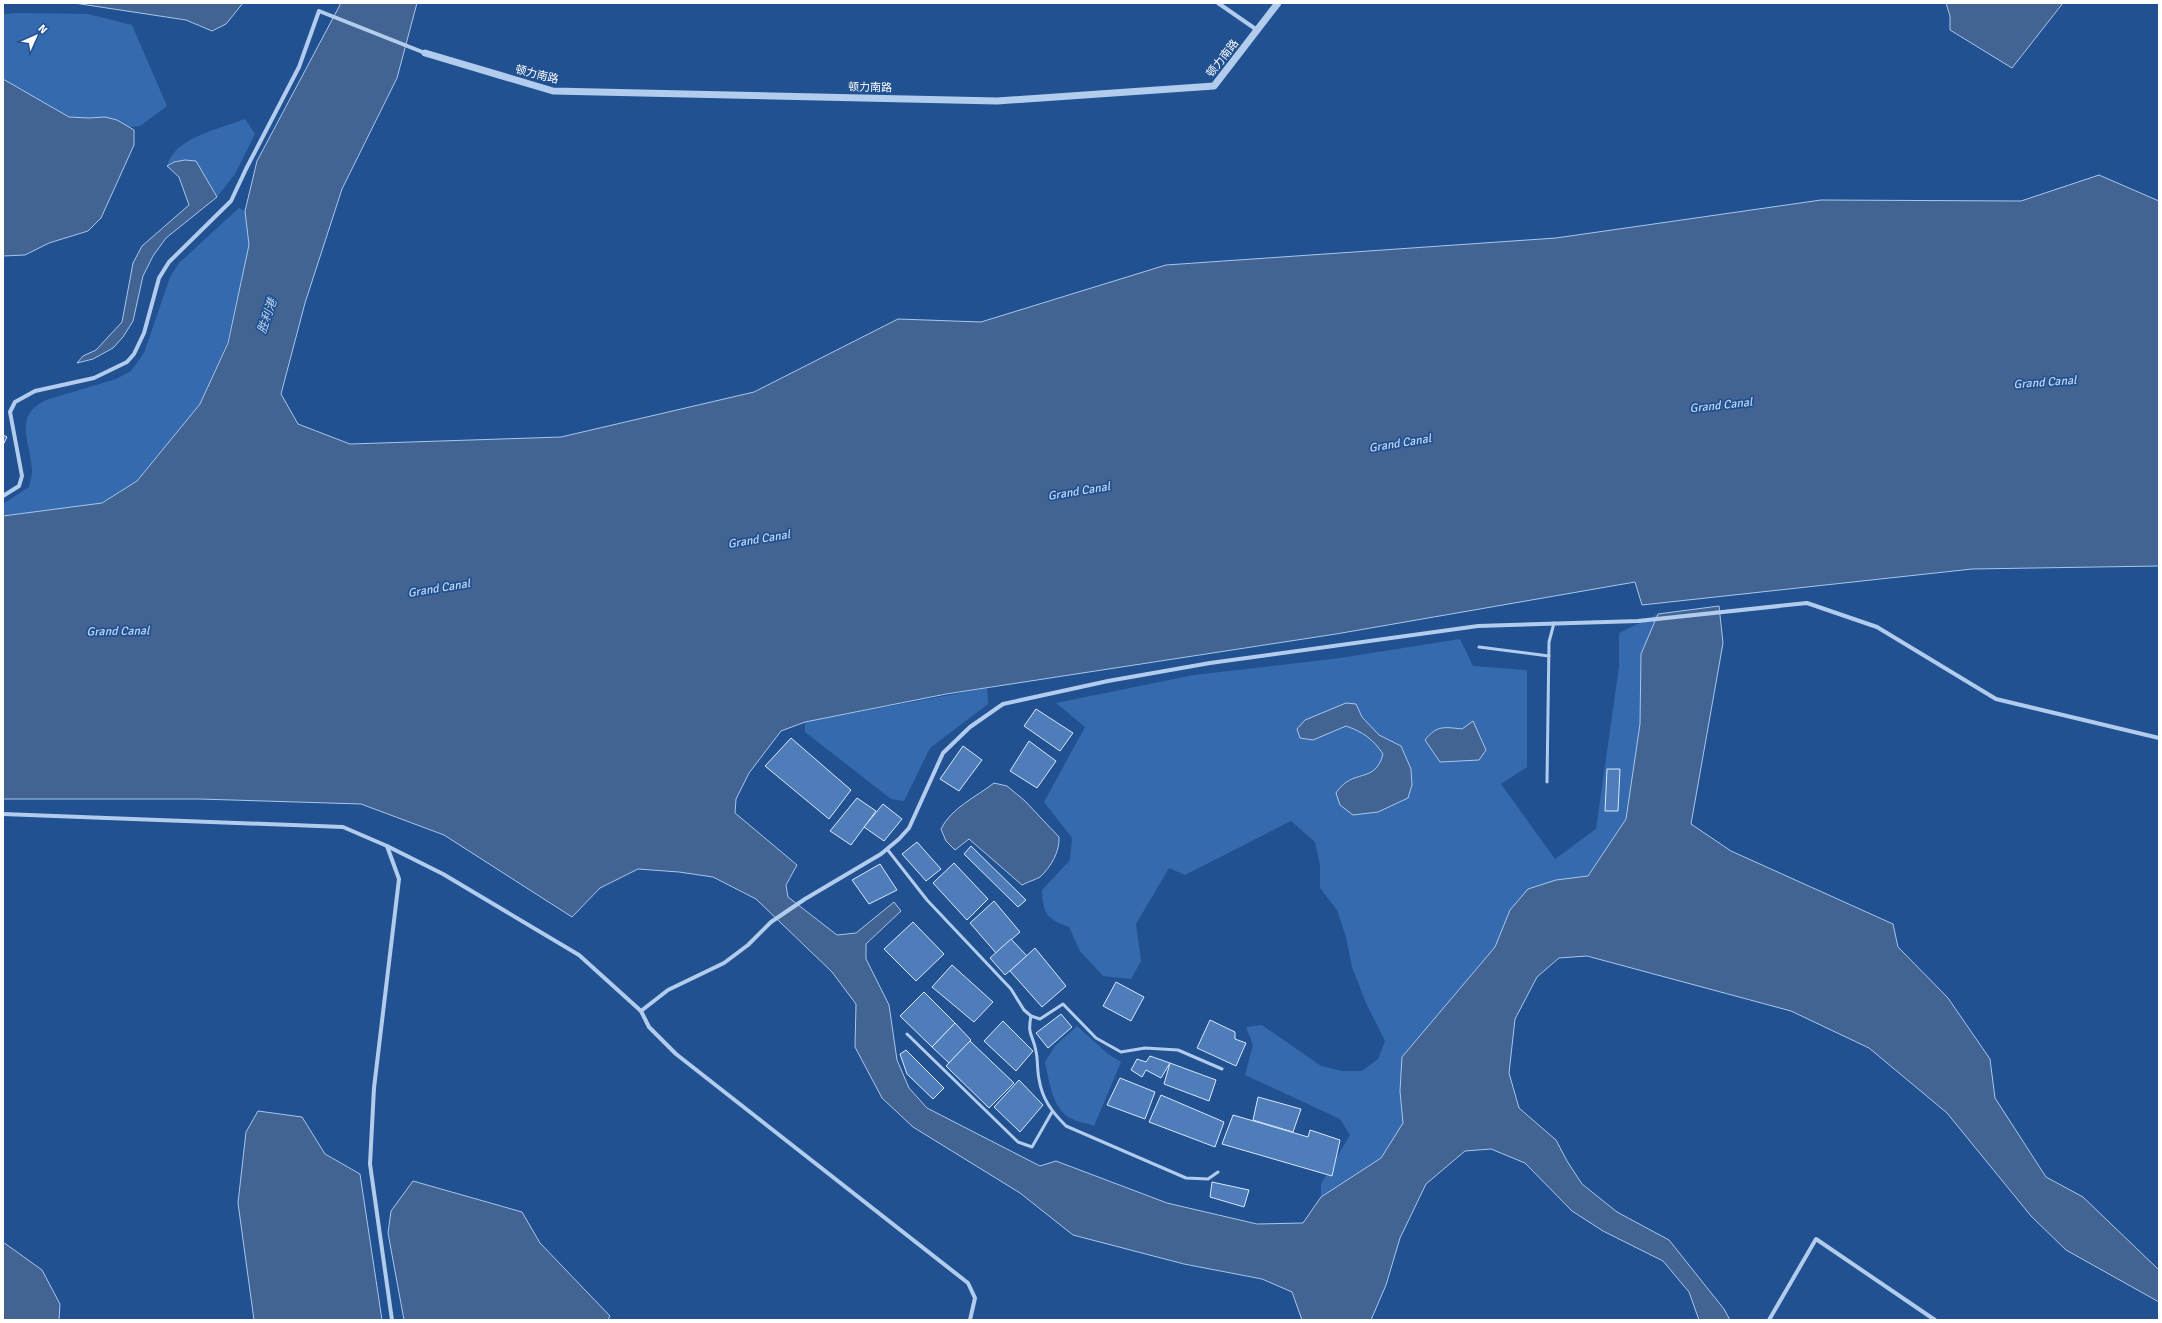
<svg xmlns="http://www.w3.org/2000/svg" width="2162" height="1323" font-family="Signika,'Noto Sans SC',sans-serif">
<rect width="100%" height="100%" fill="#215191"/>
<g fill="#356bae">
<path d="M17,13L88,14L132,25L167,106L140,126L94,131L3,94V14Z"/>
<path d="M245,119L255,134L235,174L217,197L196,161C185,160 177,160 167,166C175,137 220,129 245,119Z"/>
<path d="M239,208L245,211L249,245L227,343L200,404L137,481L102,503L3,516V504L29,487C30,482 32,476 32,471C31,443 12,416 46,400L116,379L131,371L144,353L170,277L179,263Z"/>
<path d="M1658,614L1641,654L1640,724L1626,819L1588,876L1556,880L1510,910L1495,947L1402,1057L1400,1091L1403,1123L1381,1158L1321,1197V1184L1350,1135L1340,1119L1245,1075L1253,1045L1246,1027L1262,1025L1321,1066L1342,1071H1362L1378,1059L1385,1041L1366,1003L1352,967L1346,937L1337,910L1320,888V865L1315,842L1291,821L1185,875L1169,868L1136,924L1141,961L1131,979L1103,976L1080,951L1069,927C1047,919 1043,914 1042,890L1070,860L1072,838L1044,802L1085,727L1056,703L1194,675L1340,658L1460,639L1473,666L1527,670V767L1501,784L1555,859L1596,829L1619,667V633Z"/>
<path d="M987,688L988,704L930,748L904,801L891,799L805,732V722Z"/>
<path d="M1077,1026L1108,1054L1121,1062L1094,1126C1087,1123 1077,1122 1070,1118C1052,1108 1049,1080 1045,1062L1055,1046Z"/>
</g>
<g fill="#436492" stroke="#a6c7ee">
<path d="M74,3H243L226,24L212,31L186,20Z"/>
<path d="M341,3H417L397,78L342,189L305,303L281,394L298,424L350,444L561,437L754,392L898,319L981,322L1166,265L1556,238L1821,200L2021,201L2099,175L2159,201V566L1972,569L1642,605L1635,582L1336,634L946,694L805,722L781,731L749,773L736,799L735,813L797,865L786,885L788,897L837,935L856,933L894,902L901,911L866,944V959L889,1005L897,1060L909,1088L927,1108L1040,1166L1056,1161L1167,1203L1257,1224L1303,1223L1321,1197L1381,1158L1403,1123L1400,1091L1402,1057L1495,947L1510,910L1528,889L1556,880L1588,876L1626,819L1640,724L1641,654L1658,614L1719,606L1723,643L1691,824L1731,851L1893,924L1898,947L1948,998L1990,1059L1995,1098L2046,1177L2083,1197L2159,1270V1302L2066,1250L2031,1216L1947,1113L1869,1048L1791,1011L1587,956L1559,958L1537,977L1515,1019L1509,1073L1519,1108L1556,1140L1567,1161L1582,1184L1617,1212L1669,1240L1724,1309L1730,1320H1699L1689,1292L1663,1261L1603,1231L1572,1211L1525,1163L1491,1149L1465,1151L1426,1184L1400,1238L1386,1285L1371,1320H1302L1292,1292L1262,1279L1184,1264L1073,1235L1020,1193L913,1127L882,1098L855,1047L856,1004L832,972L756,899L713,877L679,872L638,869L600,888L572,917L444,835L361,804L199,799H3V516L102,503L137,481L200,404L228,343L249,245L245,211L257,161Z"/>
<path d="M1946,3H2063L2012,68L1950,30V16Z"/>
<path d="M3,79L69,117L89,118L105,117L117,120L134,130V145L101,218L88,231L49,243L25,255L3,256Z"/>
<path d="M185,160L196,161L217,197L166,238L153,256L143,276L133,321L123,337L113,348L93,359L77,363L83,356L96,350L122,322L133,263L142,246L189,205L179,177L167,166L174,162Z"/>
<path d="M1346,703L1356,704L1362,717L1379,735L1401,746L1411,769L1412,785L1408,798L1378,812L1353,815L1340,805L1336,793C1353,767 1375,785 1383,754C1373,739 1363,732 1346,726L1313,740L1300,738L1297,729L1305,720Z"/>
<path d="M1473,721L1486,750L1479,760L1440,762L1425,740C1437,725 1444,727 1462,729Z"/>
<path d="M994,783L1007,786L1025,801L1059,837C1060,851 1051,867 1040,877C1035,880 1027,882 1022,885L969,839L955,850L946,841L941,829C951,808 976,797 994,783Z"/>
<path d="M258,1111L302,1117L325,1154L360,1174L382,1320H254L238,1203L246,1132Z"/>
<path d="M413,1181L522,1212L540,1243L610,1316L608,1320H404L388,1233L391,1211Z"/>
<path d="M3,1242L42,1270L60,1304L59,1320H3Z"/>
</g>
<g fill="#4e7db9" stroke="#d8e7f9">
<path d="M3,435L7,437L3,445Z"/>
<path d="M1036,709L1073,733L1060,751L1024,726Z"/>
<path d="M791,738L851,790L829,819L765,766Z"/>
<path d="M1029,741L1056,761L1037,788L1010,771Z"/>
<path d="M963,746L982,760L959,791L940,779Z"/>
<path d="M1607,769H1620L1618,811H1605Z"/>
<path d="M857,798L876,811L851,845L830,831Z"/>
<path d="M883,804L902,819L884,841L864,827Z"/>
<path d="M917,842L941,869L926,881L902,854Z"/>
<path d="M971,846L1026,900L1018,907L964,854Z"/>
<path d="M954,863L988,899L967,920L933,883Z"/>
<path d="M880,864L897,890L869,904L852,880Z"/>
<path d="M994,901L1020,932L996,953L970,923Z"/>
<path d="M913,922L944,954L916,981L884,949Z"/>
<path d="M1011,939L1027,956L1005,975L990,958Z"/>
<path d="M1035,948L1066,986L1042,1007L1010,971Z"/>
<path d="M952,965L993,1002L974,1022L932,987Z"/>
<path d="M1116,982L1144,997L1131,1021L1103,1006Z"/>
<path d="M924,992L955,1023L932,1047L900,1016Z"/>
<path d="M1061,1014L1072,1027L1048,1048L1036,1033Z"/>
<path d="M1210,1020L1235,1032V1039L1246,1043L1236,1066L1197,1048Z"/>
<path d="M1003,1021L1033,1051L1016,1071L984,1041Z"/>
<path d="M955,1023L971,1040L949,1063L932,1047Z"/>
<path d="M970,1041L1014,1083L989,1108L946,1066Z"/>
<path d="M906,1050L944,1088L933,1099L907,1074L900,1054Z"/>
<path d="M1150,1056L1170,1063L1161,1078L1146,1070L1142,1077L1131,1070L1137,1059L1146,1062Z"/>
<path d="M1170,1063L1216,1080L1209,1101L1164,1084Z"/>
<path d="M1120,1078L1155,1092L1145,1119L1107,1105Z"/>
<path d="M1019,1080L1043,1105L1020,1132L994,1107Z"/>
<path d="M1161,1095L1224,1122L1215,1147L1149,1122Z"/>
<path d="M1258,1097L1301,1109L1293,1132L1253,1120Z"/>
<path d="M1233,1115L1308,1137L1310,1130L1340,1140L1332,1176L1222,1144Z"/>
<path d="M1212,1182L1249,1190L1244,1207L1210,1197Z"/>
</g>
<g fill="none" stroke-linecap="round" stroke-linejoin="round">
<g stroke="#b2cced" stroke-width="3">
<path d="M1479,647L1549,656"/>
<path d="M1547,782L1549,642L1554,623"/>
<path d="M887,849L927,900L1011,989L1024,1010L1031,1016L1040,1019L1063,1004L1096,1038L1121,1052L1145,1048L1178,1050L1222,1069"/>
<path d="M1031,1016C1027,1036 1033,1034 1036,1051C1038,1060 1037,1070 1039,1079C1042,1099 1052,1112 1066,1126L1186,1178L1208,1179L1218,1172"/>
<path d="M907,1034L1018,1142L1032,1147L1052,1112"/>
</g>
<g stroke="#b2cced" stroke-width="4">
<path d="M1218,3L1257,30"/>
<path d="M3,496L19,486L22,476L10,412L15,402L35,391L94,378L127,362L134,354L144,333L159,278L169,262L231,201L246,169L299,67L319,11L425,53"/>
<path d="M3,814L343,827L387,846L443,874L579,955L641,1011L649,1027L676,1054L968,1283L975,1298L970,1320"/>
<path d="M387,846L399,879L374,1088L370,1164L392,1320"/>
<path d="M641,1011L668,990L724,963L748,945L771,922L805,899L881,854L899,839L909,828L943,753L970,727L1003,704L1108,681L1210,663L1478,626L1638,621L1807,603L1877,627L1996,699L2159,738"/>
<path d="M1769,1320L1816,1239L1935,1320"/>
</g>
<path stroke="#b2cced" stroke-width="7" d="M425,53L553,91L997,101L1214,86L1278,3"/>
</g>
<g text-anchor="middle" stroke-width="3.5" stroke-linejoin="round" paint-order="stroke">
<g font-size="11" fill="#fff" stroke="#215191">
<text transform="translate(1222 58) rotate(-52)" y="4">顿力南路</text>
<text transform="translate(537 74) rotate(14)" y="4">顿力南路</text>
<text transform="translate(870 87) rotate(1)" y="4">顿力南路</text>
</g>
<g font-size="12" font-style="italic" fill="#bfd6f3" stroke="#215191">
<text transform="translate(267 316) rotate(-71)" y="4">胜利港</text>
<text transform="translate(2045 382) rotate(-4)" y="4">Grand Canal</text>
<text transform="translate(1721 405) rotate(-6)" y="4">Grand Canal</text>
<text transform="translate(1400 443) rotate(-9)" y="4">Grand Canal</text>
<text transform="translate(1079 491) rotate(-9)" y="4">Grand Canal</text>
<text transform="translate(759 539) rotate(-9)" y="4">Grand Canal</text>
<text transform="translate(439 588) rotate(-9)" y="4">Grand Canal</text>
<text transform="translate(118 631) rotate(-1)" y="4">Grand Canal</text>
</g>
</g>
<rect width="2162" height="1323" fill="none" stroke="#ffffff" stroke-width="8"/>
<g transform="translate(36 36) rotate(45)" stroke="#215191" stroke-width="3" paint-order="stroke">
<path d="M0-3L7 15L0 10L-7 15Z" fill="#ffffff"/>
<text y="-6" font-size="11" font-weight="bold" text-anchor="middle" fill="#ffffff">N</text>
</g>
</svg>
